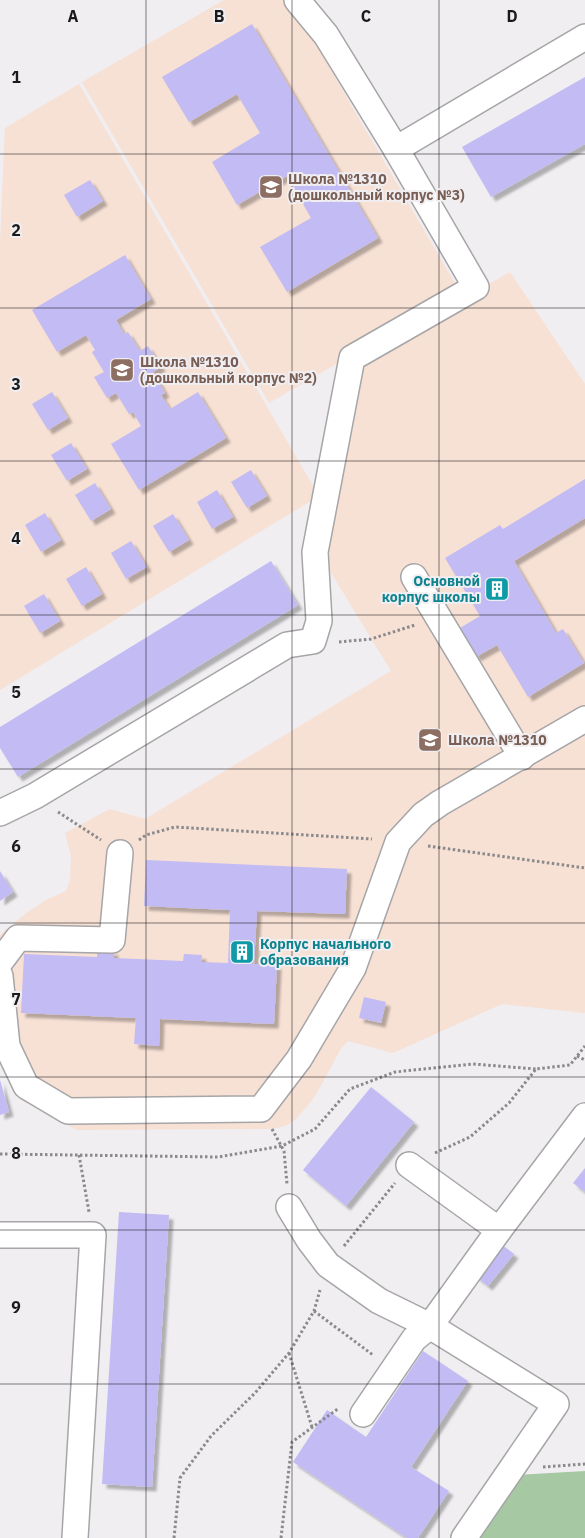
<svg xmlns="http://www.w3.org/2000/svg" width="585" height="1538" font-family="'IBM Plex Sans',sans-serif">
<defs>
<filter id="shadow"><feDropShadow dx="4.5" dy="4.5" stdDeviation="1" flood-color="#0004"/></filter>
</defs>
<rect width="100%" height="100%" fill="#f0eef1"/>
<g fill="#f7e0d4">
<path d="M224,0H290L460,292L269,403L82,82Z"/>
<path d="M79,84L319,496L0,690V243L5,128Z"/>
<path d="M510,272L585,384V1013L502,1004L393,1053L348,1041L340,1050L323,1082L311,1102L295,1120L285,1126L272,1129L77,1130L21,1100L0,1051V935L25,914L46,900L66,891L70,880L71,856L65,833L110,809L145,819L391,671L319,553L356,361Z"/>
</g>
<path fill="#a6c9a3" d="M585,1471V1538H473L516,1475Z"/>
<g fill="#c2bbf4" filter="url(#shadow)">
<path d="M252,24L378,238L287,292L260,247L311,218L287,176L237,205L212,162L260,133L237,94L189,122L162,77Z"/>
<path d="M585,77V144L491,197L462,147Z"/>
<path d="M90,180L103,201L77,217L64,195Z"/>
<path d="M125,255L151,299L116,320L124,334L128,332L140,351L148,346L161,367L153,372L165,393L161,395L170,409L198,392L226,438L139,490L111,444L141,426L133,412L129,414L116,393L107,398L94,377L104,372L92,352L95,350L86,335L57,352L32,310Z"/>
<path d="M52,392L68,418L48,430L32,404Z"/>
<path d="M71,443L87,469L67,481L51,455Z"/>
<path d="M251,470L267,496L247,508L231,482Z"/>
<path d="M585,479V518L514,561L556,633L563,629L584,663L528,697L497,645L476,657L460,628L480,616L445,558L500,525L503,529Z"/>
<path d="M95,483L111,509L91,521L75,495Z"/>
<path d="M217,490L233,517L212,529L197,502Z"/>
<path d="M45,513L61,540L41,552L25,525Z"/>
<path d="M173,514L189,540L169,552L153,526Z"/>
<path d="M131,541L147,567L126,579L111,553Z"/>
<path d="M271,561L298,605L18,777L0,748V727Z"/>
<path d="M86,567L102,594L82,606L66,579Z"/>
<path d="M44,594L60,621L40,633L24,606Z"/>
<path d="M146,860L347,869L345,914L257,911L254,964L277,965L274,1024L160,1019L159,1046L134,1044L136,1018L21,1013L24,954L97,957V950L114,951V958L183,961L184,954L202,955L201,962L228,963L230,910L144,906Z"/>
<path d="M0,871L13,892L0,901Z"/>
<path d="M364,997L386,1002L381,1023L359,1018Z"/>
<path d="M0,1080L9,1112L0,1115Z"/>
<path d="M371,1087L414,1122L346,1206L303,1170Z"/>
<path d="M585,1168V1192L573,1183Z"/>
<path d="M119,1212L169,1215L152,1487L102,1484Z"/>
<path d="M498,1242L514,1254L488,1286L473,1274Z"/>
<path d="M423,1351L468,1381L411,1467L449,1491L418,1538H407L293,1462L327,1410L366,1437Z"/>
</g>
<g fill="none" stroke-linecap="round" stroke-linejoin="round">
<defs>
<g id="minor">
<path d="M396,149L585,37"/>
<path d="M414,577L522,757"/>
<path d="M0,813L35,796L287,645L313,641L319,621L315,552L352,358L476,287L396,149L326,35L297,0"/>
<path d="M0,962L18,938L112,940L120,853"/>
<path d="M0,976L7,1046L26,1086L68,1111L261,1109L299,1059L353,968L398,842L423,815L440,803L585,719"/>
<path d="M409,1165L499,1230L430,1326L556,1404L464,1538"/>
<path d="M289,1207L309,1240L328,1265L379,1301L430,1326L414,1339L363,1414"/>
<path d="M499,1230L585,1116"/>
<path d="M0,1235H93L75,1538"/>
</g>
</defs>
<use href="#minor" stroke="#a6a5a7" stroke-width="28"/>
<g stroke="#8a898b" stroke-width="3" stroke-dasharray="2.5 2.5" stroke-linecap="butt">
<path d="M339,642L371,639L415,625"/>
<path d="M58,812L101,840"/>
<path d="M139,840L146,835L175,827L372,839"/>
<path d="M428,846L585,868"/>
<path d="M577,1056L585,1060"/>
<path d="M272,1129L284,1151L287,1184"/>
<path d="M435,1153L470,1137L509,1103L536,1069L570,1065L585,1046"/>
<path d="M0,1154L218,1157L282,1146L315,1129L350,1089L395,1072L473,1064L536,1069"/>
<path d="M79,1155L89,1212"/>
<path d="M344,1246L395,1183"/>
<path d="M314,1311L373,1355"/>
<path d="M289,1353L312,1427"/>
<path d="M543,1467L585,1464"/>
<path d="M174,1538L180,1478L211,1436L255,1393L289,1353L314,1311L320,1290"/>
<path d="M281,1538L292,1442L339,1408"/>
</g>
<use href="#minor" stroke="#fff" stroke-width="25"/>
</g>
<path fill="none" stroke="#1b1a1b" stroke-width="1" stroke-opacity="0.55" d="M146,0V1538M292,0V1538M439,0V1538M0,154H585M0,308H585M0,461H585M0,615H585M0,769H585M0,923H585M0,1077H585M0,1230H585M0,1384H585"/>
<defs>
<symbol id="school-square" viewBox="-11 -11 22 22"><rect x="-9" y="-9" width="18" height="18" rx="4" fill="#8d6e63" stroke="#f0eef1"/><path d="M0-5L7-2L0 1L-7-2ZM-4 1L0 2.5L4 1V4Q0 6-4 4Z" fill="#fff"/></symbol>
<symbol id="building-square" viewBox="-11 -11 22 22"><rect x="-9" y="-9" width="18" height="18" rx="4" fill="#0f9aa8" stroke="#f0eef1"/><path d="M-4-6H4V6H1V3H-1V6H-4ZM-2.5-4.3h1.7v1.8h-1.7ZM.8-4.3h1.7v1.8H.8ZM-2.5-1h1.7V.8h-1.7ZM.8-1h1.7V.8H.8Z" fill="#fff"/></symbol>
</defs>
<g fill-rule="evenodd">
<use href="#school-square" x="257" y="173" width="28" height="28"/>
<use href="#school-square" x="108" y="356" width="28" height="28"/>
<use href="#building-square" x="483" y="575" width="28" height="28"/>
<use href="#school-square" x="416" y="726" width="28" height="28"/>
<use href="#building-square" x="228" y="938" width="28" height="28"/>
</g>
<g text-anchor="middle" stroke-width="4" stroke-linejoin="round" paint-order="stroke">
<g font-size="14" font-weight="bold" fill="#785e54" stroke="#f0eef1" text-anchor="start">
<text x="288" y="184">Школа №1310<tspan x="288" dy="16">(дошкольный корпус №3)</tspan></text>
<text x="140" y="367">Школа №1310<tspan x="140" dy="16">(дошкольный корпус №2)</tspan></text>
<text x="448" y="745">Школа №1310</text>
</g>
<g font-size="14" font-weight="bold" fill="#0d838f" stroke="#f0eef1" text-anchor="end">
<text x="480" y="586">Основной<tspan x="480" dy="16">корпус школы</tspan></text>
<text x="260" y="949" text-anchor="start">Корпус начального<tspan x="260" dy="16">образования</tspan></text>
</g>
</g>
<g font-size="16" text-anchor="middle" font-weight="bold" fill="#1b1a1b" stroke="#f0eef1" stroke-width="4" stroke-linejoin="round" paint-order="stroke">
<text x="73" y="22">A</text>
<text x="219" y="22">B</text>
<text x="366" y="22">C</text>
<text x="512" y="22">D</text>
<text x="16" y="83">1</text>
<text x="16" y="236">2</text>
<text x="16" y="390">3</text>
<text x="16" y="544">4</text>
<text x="16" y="698">5</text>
<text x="16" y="852">6</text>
<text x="16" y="1005">7</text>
<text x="16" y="1159">8</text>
<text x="16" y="1313">9</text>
</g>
</svg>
